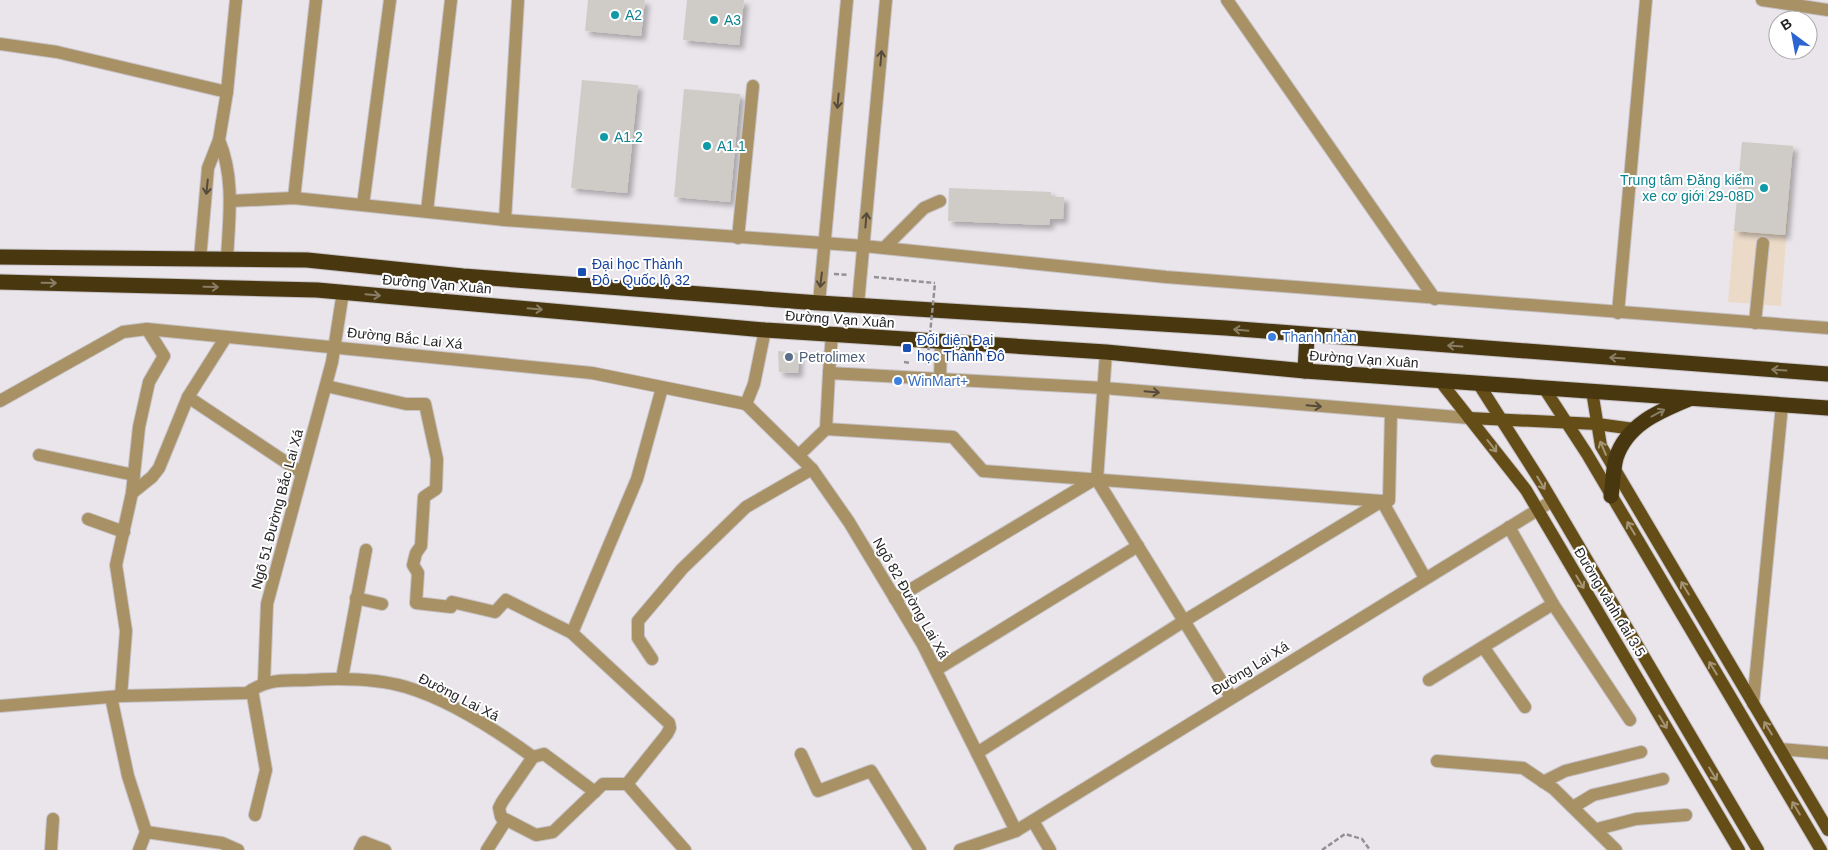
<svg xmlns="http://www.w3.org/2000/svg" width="1828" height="850" font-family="Arial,sans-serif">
<defs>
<filter id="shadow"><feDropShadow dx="4.5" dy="4.5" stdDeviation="2.5" flood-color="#0004"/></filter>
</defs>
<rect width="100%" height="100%" fill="#e9e5ea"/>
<path fill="#ebdac8" d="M1742,142L1793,146L1781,306L1728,302Z"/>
<g fill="#cfccc7" filter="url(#shadow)">
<path d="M588,0H645L641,36L585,31Z"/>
<path d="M687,0H744L739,45L683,40Z"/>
<path d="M582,80L638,85L627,193L571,188Z"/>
<path d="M684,89L740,94L730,202L674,197Z"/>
<path d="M1742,142L1793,146L1785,235L1734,231Z"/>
<path d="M949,188L1051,192V197H1064L1063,219H1050L1049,225L948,221Z"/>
<path d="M778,351L799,353L798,373L779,372Z"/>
</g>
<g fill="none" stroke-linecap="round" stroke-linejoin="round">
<defs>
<g id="minor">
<path d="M1227,0L1435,299"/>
<path d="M1762,0L1828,10"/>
<path d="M0,44L57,52L227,92"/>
<path d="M219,140C235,178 229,219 227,259"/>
<path d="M294,198L316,0"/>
<path d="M230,201L294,198L505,220L864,246L1166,277L1828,328"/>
<path d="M363,205L390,0"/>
<path d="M427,211L451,0"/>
<path d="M505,220L518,0"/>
<path d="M738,238L753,86"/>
<path d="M884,248L924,208L940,201"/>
<path d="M200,259L208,168L219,140L227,92L236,0"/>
<path d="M819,303L847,0"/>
<path d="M858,304L886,0"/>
<path d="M1618,313L1646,0"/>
<path d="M1755,323L1763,243"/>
<path d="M226,337L188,397L302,473"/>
<path d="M1106,352L1097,480L1231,697"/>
<path d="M829,373L832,334"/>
<path d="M940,379L941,342"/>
<path d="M326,386L406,404H425L437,459L436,489L424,497L421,546L416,553L413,565L418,573L416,603L451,607"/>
<path d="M0,401L123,332L147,329L592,373L746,404"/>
<path d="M746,404L812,469L849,522L923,645L1016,831"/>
<path d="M746,404L754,384L765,330"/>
<path d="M826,429L829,373L1104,388L1469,418"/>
<path d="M39,455L134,475"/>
<path d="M799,455L826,429L953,437L983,471L1382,501L1389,500L1391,412"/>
<path d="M132,493L152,477L159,468L188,397"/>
<path d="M88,519L124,532"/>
<path d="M1509,527L1553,604L1630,720"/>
<path d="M356,598L382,604"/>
<path d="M895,599L1095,479"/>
<path d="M452,602L495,612L506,600L572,633L669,723L670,728L667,734L627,784"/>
<path d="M572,633L637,479L662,388"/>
<path d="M1484,648L1525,707"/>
<path d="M652,659L638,638V621L682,569L746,507L812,469"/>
<path d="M936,670L1138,546"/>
<path d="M342,678L366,550"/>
<path d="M1429,680L1553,604"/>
<path d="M264,682L267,604L332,362L343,292"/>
<path d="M252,690L266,770L255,815"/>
<path d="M121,696L126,631L116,565L132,493L139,427L149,382L164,356L147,329"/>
<path d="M111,697L128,776L146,832L139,850"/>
<path d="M1753,704L1782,405"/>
<path d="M0,706L121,696L247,693C269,678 282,681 308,680C340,678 375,678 406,687C450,700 496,730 533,757"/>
<path d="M1780,749L1828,753"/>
<path d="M977,753L1184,621L1382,501L1425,578"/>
<path d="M801,754L818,791L871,771L920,850"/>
<path d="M533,757L502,802L499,808L501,817L536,835L553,832L603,784H627L685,850"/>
<path d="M533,757L544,754L595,792"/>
<path d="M1437,761L1523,768L1554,789L1616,850"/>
<path d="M1543,782L1565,771L1641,752"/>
<path d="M1573,807L1593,795L1663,779"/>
<path d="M1033,821L1050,850"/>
<path d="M1597,829L1636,819L1686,815"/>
<path d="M146,832L222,843L238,850"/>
<path d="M51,850L53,819"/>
<path d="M360,850L364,842L385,850"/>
<path d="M487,850L506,820"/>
<path d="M960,850L1016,831L1552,501"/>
</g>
<g id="major">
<path d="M1440,381L1526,490L1739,850"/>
<path d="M1478,383L1541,482L1758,850"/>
<path d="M1544,388L1587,454L1821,850"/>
<path d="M1592,391L1601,446L1828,830"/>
<path d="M1469,418L1597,424L1634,429"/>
</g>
<g id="highway">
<path d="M0,257L307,260L463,276L819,303L1226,328L1828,374"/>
<path d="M0,282L317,290L765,330L1106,352L1305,371L1828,408"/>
<path d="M1305,371L1307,336"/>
<path d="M1611,496C1613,484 1613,469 1616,458C1627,424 1660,411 1689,399"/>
</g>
</defs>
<use href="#minor" stroke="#c6c2c7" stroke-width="14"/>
<use href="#major" stroke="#c6c2c7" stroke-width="14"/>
<use href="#highway" stroke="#c6c2c7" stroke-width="17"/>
<g stroke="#949194" stroke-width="2.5" stroke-dasharray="5 2.5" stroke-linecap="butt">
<path d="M834,274L849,275"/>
<path d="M874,277L935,283"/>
<path d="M904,362L911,363"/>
<path d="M1322,850L1345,834L1362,839L1370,850"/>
</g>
<use href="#minor" stroke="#a89164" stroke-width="12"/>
<use href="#major" stroke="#654d18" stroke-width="12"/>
<use href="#highway" stroke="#493710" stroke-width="15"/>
<path stroke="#949194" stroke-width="2.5" stroke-dasharray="5 2.5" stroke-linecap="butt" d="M927,365L935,283"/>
</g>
<defs><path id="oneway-shaft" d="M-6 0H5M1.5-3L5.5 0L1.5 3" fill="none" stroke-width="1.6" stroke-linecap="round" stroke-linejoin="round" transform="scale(1.25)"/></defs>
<g stroke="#544b3c">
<use href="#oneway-shaft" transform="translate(881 58) rotate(-85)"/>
<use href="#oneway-shaft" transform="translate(838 101) rotate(95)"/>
<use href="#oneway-shaft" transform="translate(207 187) rotate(96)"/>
<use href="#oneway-shaft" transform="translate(866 220) rotate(-85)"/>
<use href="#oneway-shaft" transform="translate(821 280) rotate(97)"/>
<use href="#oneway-shaft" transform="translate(1152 392) rotate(5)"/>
<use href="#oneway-shaft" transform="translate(1314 406) rotate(5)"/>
</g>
<g stroke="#897d64">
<use href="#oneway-shaft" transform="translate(49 283) rotate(1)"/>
<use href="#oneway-shaft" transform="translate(211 287) rotate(1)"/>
<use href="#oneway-shaft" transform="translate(373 295) rotate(5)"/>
<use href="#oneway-shaft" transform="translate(535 309) rotate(5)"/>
<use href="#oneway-shaft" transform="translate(1241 330) rotate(-175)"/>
<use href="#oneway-shaft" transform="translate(1455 346) rotate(-176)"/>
<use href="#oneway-shaft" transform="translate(1617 358) rotate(-176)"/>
<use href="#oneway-shaft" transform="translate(1779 370) rotate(-176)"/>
<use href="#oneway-shaft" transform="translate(1658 413) rotate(-28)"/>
</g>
<g stroke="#a39474">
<use href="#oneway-shaft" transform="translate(1492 446) rotate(52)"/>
<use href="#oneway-shaft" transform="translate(1603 448) rotate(-113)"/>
<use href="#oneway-shaft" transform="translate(1541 483) rotate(59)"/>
<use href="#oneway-shaft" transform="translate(1631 528) rotate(-121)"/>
<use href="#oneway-shaft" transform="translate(1580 582) rotate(59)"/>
<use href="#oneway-shaft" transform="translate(1685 588) rotate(-121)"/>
<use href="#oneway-shaft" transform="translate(1713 668) rotate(-121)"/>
<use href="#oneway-shaft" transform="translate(1663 722) rotate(59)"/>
<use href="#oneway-shaft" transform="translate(1768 728) rotate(-121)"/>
<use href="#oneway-shaft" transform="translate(1713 774) rotate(59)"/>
<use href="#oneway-shaft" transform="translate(1796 808) rotate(-121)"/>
</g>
<g fill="#0f9aa8" stroke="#fff" stroke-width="2">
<circle cx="615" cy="15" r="5"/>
<circle cx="714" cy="20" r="5"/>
<circle cx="604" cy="137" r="5"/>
<circle cx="707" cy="146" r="5"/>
<circle cx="1764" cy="188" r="5"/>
</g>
<g fill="#1a4fb4" stroke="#fff" stroke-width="2">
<rect x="577" y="267" width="10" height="10" rx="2.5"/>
<rect x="902" y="343" width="10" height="10" rx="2.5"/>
</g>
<g fill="#3f7fe0" stroke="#fff" stroke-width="2">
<circle cx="1272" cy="337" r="5"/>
<circle cx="898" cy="381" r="5"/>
</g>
<circle fill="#5c6f8a" stroke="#fff" stroke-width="2" cx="789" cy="357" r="5"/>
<g text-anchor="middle" stroke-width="4" stroke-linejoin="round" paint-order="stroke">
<g font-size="14" fill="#0d838f" stroke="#fff" text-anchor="start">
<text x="625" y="20">A2</text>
<text x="724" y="25">A3</text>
<text x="614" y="142">A1.2</text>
<text x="717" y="151">A1.1</text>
<text x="1754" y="185" text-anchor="end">Trung tâm Đăng kiểm<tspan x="1754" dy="16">xe cơ giới 29-08D</tspan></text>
</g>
<g font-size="14" fill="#164399" stroke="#fff" text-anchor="start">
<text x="592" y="269">Đại học Thành<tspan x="592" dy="16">Đô - Quốc lộ 32</tspan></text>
<text x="917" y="345">Đối diện Đại<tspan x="917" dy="16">học Thành Đô</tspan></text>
</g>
<g font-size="14" fill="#262526" stroke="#fff">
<text transform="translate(437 284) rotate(5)" y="5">Đường Vạn Xuân</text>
<text transform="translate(840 319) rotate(4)" y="5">Đường Vạn Xuân</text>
<text transform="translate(405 338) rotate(6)" y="5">Đường Bắc Lai Xá</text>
<text transform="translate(1364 359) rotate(4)" y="5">Đường Vạn Xuân</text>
<text transform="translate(277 509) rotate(-75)" y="5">Ngõ 51 Đường Bắc Lai Xá</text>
<text transform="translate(911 598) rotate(60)" y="5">Ngõ 82 Đường Lai Xá</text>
<text transform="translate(1610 602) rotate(59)" y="5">Đường vành đai 3.5</text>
<text transform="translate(1250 668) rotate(-32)" y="5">Đường Lai Xá</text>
<text transform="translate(459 697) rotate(27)" y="5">Đường Lai Xá</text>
</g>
<g font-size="14" fill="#366cbe" stroke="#fff" text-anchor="start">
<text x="1282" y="342">Thanh nhàn</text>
<text x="908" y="386">WinMart+</text>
</g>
<g font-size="14" fill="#4e5e75" stroke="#fff" text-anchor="start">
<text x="799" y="362">Petrolimex</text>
</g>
</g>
<g transform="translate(1793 35) rotate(328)"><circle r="24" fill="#ffffff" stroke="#a8a8a8"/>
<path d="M0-4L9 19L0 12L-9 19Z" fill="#2c64d1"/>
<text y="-8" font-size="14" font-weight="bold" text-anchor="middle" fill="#262526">B</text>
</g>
</svg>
